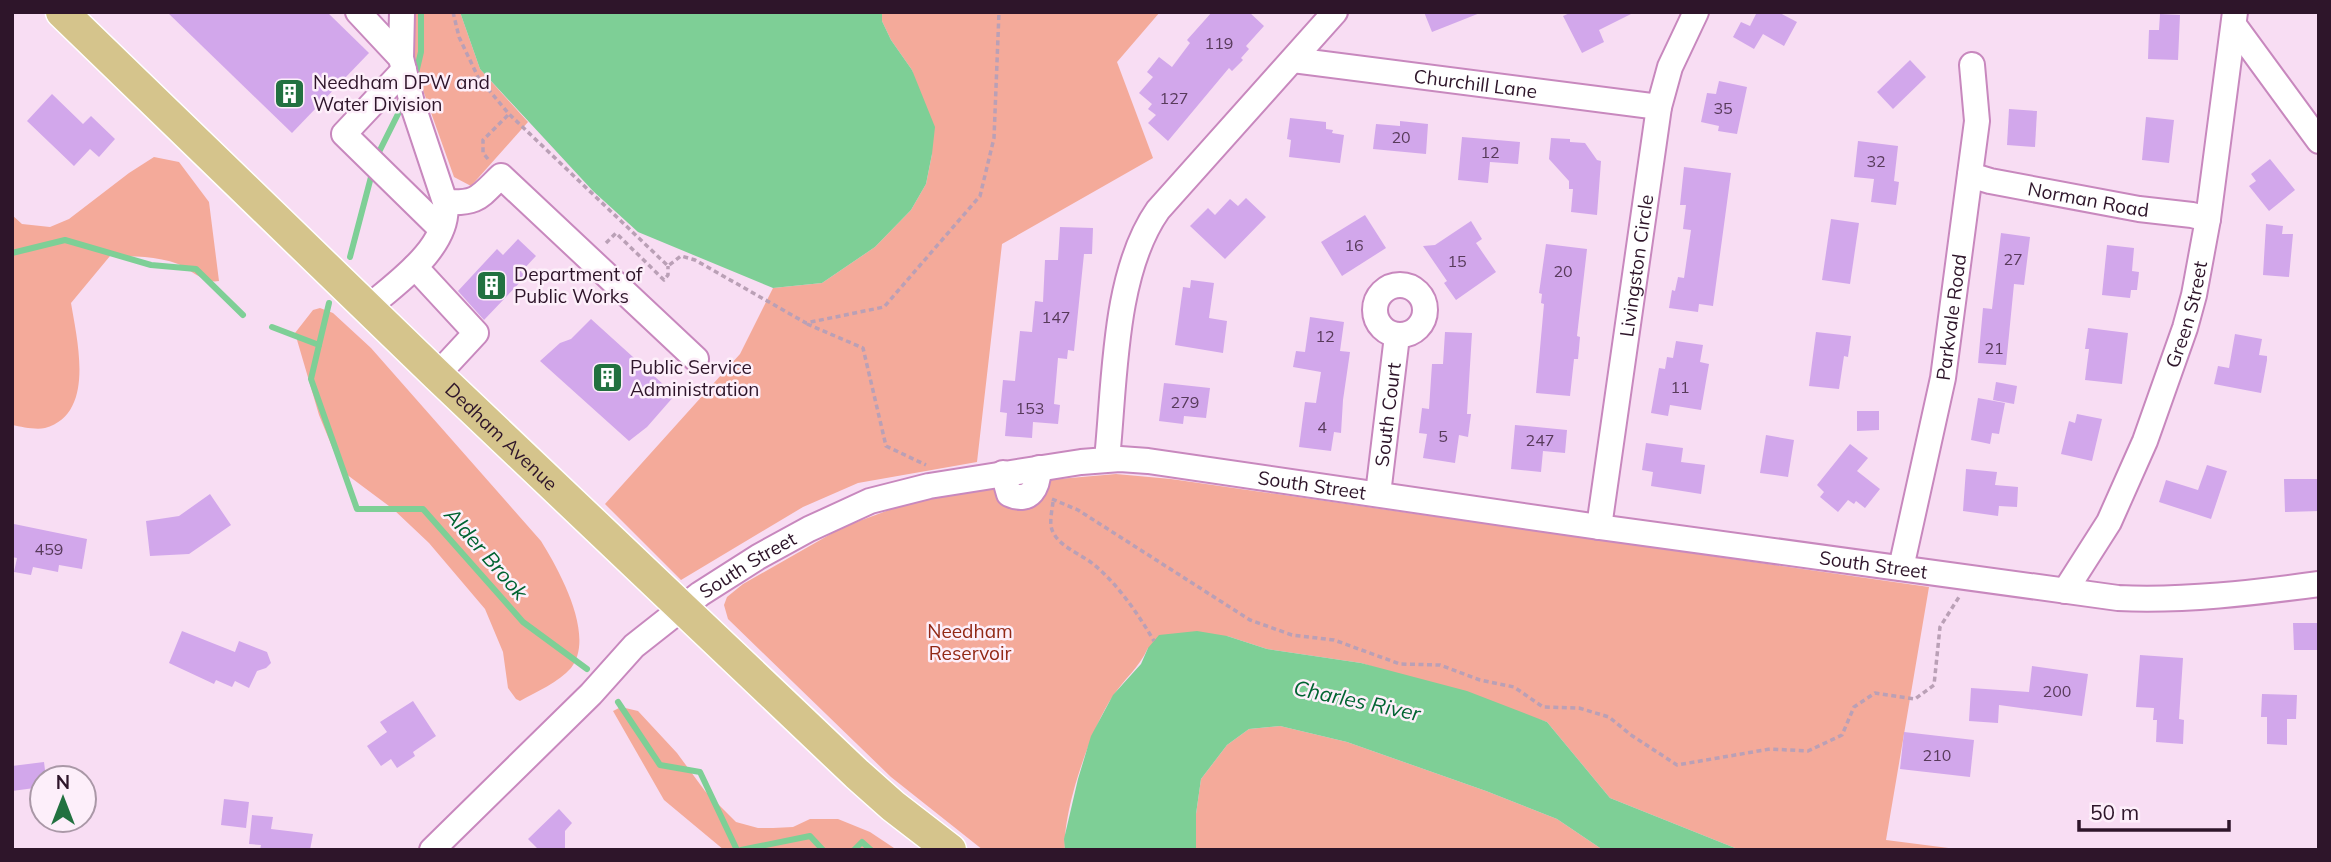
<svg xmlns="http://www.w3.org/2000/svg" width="2331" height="862" font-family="Mulish,sans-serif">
<rect width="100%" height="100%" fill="#f8ddf3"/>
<g fill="#f4aa9a">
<path d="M411,12H460L480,69L528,122L471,186L454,177L409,51Z"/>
<path d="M882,12H1160L1117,62L1153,158L1002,244L977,462L858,483L803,507L681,580L605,504L740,354L773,288L822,283L875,247L911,210L926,184L932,154L912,70L891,40L882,21Z"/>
<path d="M154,157L179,162L209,202L219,281C204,284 192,270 178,264C157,256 133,256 110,256L71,303C77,340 96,414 45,428C36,430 22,427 12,425V215L22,224L50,227L69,219L129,173Z"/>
<path d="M320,308L333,313L371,348L541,541C559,570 596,636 571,668C559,682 536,692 520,701L516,699L508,688L503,652L485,609L429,543L393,509L342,471L319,415L295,333L313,310Z"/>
<path d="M1116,474L1171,479L1929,587L1886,840L1964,850H1740L1610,798L1547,722L1361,663L1267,649L1227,636L1148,648C1139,668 1124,679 1113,696C1091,728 1062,812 1065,850H983L891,777L728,619L724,605L727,597L743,584L843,527L946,489Z"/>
<path d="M621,707L638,711L677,753L705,791L736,822L758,828H773L793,827L810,819H838L870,832L897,850H724L664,800L613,711Z"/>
<path d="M1280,726L1347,742L1486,791L1557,819L1603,850H1196V814L1201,779L1227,745L1249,729Z"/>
</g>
<g fill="#7ecf96">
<path d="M460,12H882V21L891,40L912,70L935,127L932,154L926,184L911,210L875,247L822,283L773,288L638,232L593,191L480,69Z"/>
<path d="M1197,631L1227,636L1267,649L1361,663L1467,691L1547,722L1610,798L1740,850H1603L1557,819L1486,791L1347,742L1280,726L1249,729L1227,745L1201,779L1196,814V850H1065L1064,839L1078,779L1091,736L1113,695L1141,664L1148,648L1159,635Z"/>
</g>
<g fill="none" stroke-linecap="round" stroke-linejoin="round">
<g stroke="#7ecf96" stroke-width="6">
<path d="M416,73L421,52V12"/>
<path d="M379,152L399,112"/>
<path d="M12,253L65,240L151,265L196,269L243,315"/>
<path d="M350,257L371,177"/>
<path d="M272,327L319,345L311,379L357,509H423L523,622L587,669"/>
<path d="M319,345L329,303"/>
<path d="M618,702L660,765L700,772L737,850"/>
<path d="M741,850L810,836L823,850"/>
<path d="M854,850L862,842L871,850"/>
</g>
</g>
<g fill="#d2a7eb">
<path d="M167,12H327L369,53L292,133Z"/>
<path d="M1212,12H1249L1264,26L1246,46L1249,49L1241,58L1243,60L1232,71L1229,68L1168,141L1148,123L1156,115L1148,109L1152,104L1139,93L1153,77L1147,72L1159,57L1172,67L1190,43L1187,40Z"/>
<path d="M1424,12H1480V13L1432,32Z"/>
<path d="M1572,12H1635L1599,30L1604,42L1582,53L1563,16Z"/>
<path d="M1757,12H1778L1797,22L1784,46L1763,34L1754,49L1733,37L1741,22L1750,26Z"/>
<path d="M2160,14L2180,15L2178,60L2148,59L2149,30H2159Z"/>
<path d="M1910,60L1926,77L1893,109L1877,92Z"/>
<path d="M1719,81L1747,87L1737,134L1718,131L1719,126L1701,122L1707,93L1716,94Z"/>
<path d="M52,94L83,124L91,116L115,139L99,157L90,149L74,166L27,121Z"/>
<path d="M2009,109L2037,111L2035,147L2007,145Z"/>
<path d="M2146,117L2174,120L2169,163L2142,160Z"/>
<path d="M1290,118L1326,122V129L1333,130L1332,133L1344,135L1340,163L1289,157L1291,140L1287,139Z"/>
<path d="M1400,121L1428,124L1426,154L1373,149L1376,124L1400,126Z"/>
<path d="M1462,137L1520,142L1518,164L1490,162L1488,183L1458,180Z"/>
<path d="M1551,138L1570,139V142L1585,143L1597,160L1601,161L1597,215L1571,212L1573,189H1569V181L1549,159Z"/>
<path d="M1858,141L1898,146L1894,181L1899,182L1896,205L1871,202L1874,179L1854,177Z"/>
<path d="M2270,159L2295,190L2269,211L2249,186L2256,181L2251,174Z"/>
<path d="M1684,167L1731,173L1713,306L1699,304L1698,312L1669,308L1672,290L1675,291L1678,277L1684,278L1691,230L1683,229L1686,205H1680Z"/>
<path d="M1246,198L1266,217L1225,259L1190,226L1208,208L1215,215L1230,199L1238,206Z"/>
<path d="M1365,215L1386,248L1342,276L1321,242Z"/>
<path d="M1831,219L1859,223L1850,284L1822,280Z"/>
<path d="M1471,221L1482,239L1476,243L1496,272L1456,300L1444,283L1447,281L1423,246L1435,245Z"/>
<path d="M2266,224L2283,226L2282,234H2293L2289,277L2263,275Z"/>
<path d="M1060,227L1093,228L1092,254H1084L1074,351L1068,350L1067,359L1058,358L1054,404L1060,405L1058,424L1033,422L1032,438L1005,436L1007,413L1000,412L1003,380L1015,381L1020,331L1032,332L1035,301L1043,302L1045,260H1058Z"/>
<path d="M2001,233L2030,237L2024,285L2014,284L2006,365L1978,363L1983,308L1992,309Z"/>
<path d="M518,239L536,256L521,272L526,276L484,320L458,291L497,249L503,255Z"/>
<path d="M1546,244L1587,249L1577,336L1580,337L1578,359H1574L1570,396L1536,393L1544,304L1541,303L1542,294L1539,293Z"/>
<path d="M2107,245L2134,248L2132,271L2139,272L2137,290H2131L2130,298L2102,295Z"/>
<path d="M1191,280L1214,283L1209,318L1227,321L1223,353L1175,345L1183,287L1190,288Z"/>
<path d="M1310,317L1344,322L1340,351L1350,352L1343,400L1341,433L1334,432L1331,451L1299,447L1305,402L1316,403L1321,372L1293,367L1296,351L1305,352Z"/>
<path d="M591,319L675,395L647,427L629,441L540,361L560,343L571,339Z"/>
<path d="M2088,328L2128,333L2122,384L2085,380L2089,349H2085Z"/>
<path d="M1445,332L1472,333L1467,414H1471L1468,437L1459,435L1455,463L1423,458L1427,434L1419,433L1422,408L1429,409L1432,364H1443Z"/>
<path d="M1816,332L1851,336L1848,357L1844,356L1839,389L1809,386Z"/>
<path d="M2235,334L2262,339L2259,355L2267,356V360L2261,393L2214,384L2218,366L2229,368Z"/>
<path d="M1676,341L1703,345L1700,362L1709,364L1701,410L1670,405L1668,416L1651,413L1659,368L1665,369L1667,357L1673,358Z"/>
<path d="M1996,382L2017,386L2014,404L1993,400Z"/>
<path d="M1164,383L1210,388L1206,418L1184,416L1183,424L1159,421Z"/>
<path d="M1978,398L2005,403L1999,434L1992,433L1990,444L1971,440Z"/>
<path d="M1857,411H1879V430L1857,431Z"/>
<path d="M2077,414L2102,419L2092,461L2061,454L2069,421L2075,423Z"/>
<path d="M1515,425L1567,430L1565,453L1543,451L1541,472L1511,469Z"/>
<path d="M1766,435L1794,440L1788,477L1760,473Z"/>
<path d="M1646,443L1683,448L1681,462L1705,465L1701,494L1651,486L1653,472L1642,470Z"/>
<path d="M1850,444L1868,458L1857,471L1880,489L1865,508L1856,501L1854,504L1848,500L1838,512L1820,497L1824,492L1817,485Z"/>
<path d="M2207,465L2227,471L2211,519L2159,502L2166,480L2198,490Z"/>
<path d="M1966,469L1997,472L1995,485L2018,487L2017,507L1999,506L1998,516L1963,511Z"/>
<path d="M2284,479H2319V511L2285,512Z"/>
<path d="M210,494L231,525L189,554L150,556L146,521L179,516Z"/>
<path d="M14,524L87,539L82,569L59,565L58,572L33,567L31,575L14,572L17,558L12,557Z"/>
<path d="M2293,623H2319V650H2294Z"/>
<path d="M182,631L235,652L239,641L267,652L271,663L266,668L257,671L249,688L235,681L232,687L216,680L214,684L169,663Z"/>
<path d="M2140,655L2183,658L2179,719L2184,720L2183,744L2156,742L2157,720H2153L2154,708L2136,707Z"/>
<path d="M2032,666L2088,674L2082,716L1999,705L1998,723L1969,721L1971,688L2029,692Z"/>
<path d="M2262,694L2297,695L2296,719H2287V745L2267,744V717H2261Z"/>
<path d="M413,701L436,736L413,752L415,756L397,768L391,759L381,766L367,746L387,732L380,722Z"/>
<path d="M1904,732L1974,740L1970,777L1900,769Z"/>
<path d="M44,762L46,778H42V787L12,791V766Z"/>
<path d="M224,799L249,802L246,828L221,825Z"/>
<path d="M559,809L572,823L565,831V850H539L528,839Z"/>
<path d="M252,815L273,817L271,829L313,834L310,850H260L261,845L249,844Z"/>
</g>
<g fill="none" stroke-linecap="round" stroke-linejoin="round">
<defs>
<g id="minor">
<path d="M358,12L401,58"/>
<path d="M2234,25L2319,141"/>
<path id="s1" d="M1293,60L1659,107"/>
<path d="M404,70L344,134L441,229"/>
<path id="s2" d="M1970,175L1990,181L2139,209L2192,215L2208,219"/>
<path d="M445,202C478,204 479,197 501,176L696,359"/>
<path d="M415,267L476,333L437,375"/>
<circle cx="1400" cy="310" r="25"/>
<path d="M367,308C397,283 452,245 445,202L412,103L404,70L401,58L402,12"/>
<path d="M1107,459C1115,383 1113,274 1158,210L1335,12"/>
<path d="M1003,473L1009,494C1031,504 1038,487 1039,468"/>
<path id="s3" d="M1378,494L1397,336"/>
<path id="s4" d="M1599,527L1659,107L1670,67L1696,12"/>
<path id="s5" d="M1901,568L1943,378L1977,121L1972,65"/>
<path id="s6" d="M2065,591L2109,522L2145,441L2185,328L2194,295L2208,219L2235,12"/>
<path id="s7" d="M432,850L591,694L634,646L700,594L758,557L809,529L870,501L929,486L1081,462L1120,459L1148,461L1599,527L2118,598C2185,601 2252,593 2319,584"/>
</g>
<g id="major">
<path id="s8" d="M62,12L437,375L857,774L893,806L950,850"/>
</g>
</defs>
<use href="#minor" stroke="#c888be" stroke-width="28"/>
<use href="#major" stroke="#fff" stroke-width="35"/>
<g stroke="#baa0b6" stroke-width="3.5" stroke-dasharray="5 3.5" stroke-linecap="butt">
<path d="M453,12L459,37L478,77L509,114L668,266L681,256L695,260L806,323L884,307L980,196L994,138L999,12"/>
<path d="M488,159L483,153V140L509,114"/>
<path d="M606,243L616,233L664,280L668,275V266"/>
<path d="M807,324L863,348L886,446L926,465"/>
<path d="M1052,499L1078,510L1250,620L1292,635L1334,640L1400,664L1440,665L1480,680L1514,687L1543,707L1579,708L1609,717L1631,735L1677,765L1770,749L1808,751L1842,735L1854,707L1875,693L1915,699L1934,685L1940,627L1959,597"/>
<path d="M1053,502C1052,512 1048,525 1054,534C1062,548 1081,554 1093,564C1118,584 1138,614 1154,641"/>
</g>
<use href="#minor" stroke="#fff" stroke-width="24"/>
<use href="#major" stroke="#d5c48c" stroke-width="32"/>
</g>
<defs>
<symbol id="building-square" viewBox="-11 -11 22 22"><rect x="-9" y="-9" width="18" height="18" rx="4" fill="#227140" stroke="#fdeffa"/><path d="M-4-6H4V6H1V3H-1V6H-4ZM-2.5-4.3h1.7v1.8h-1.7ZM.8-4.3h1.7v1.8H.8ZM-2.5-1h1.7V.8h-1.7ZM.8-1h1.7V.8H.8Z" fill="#fff"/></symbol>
</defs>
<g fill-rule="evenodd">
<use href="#building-square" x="272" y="76" width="35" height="35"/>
<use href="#building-square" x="474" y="268" width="35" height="35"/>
<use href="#building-square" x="590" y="360" width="35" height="35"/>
</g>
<g text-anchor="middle" stroke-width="5" stroke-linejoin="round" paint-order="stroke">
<g font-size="16" fill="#573a5a">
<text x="1219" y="49">119</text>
<text x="1174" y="104">127</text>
<text x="1723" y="114">35</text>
<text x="1401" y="143">20</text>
<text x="1490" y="158">12</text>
<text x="1876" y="167">32</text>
<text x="1354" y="251">16</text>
<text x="2013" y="265">27</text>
<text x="1457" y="267">15</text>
<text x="1563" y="277">20</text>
<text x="1056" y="323">147</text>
<text x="1325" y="342">12</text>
<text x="1994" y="354">21</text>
<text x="1680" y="393">11</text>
<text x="1185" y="408">279</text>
<text x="1030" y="414">153</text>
<text x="1322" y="433">4</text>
<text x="1443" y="442">5</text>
<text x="1540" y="446">247</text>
<text x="49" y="555">459</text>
<text x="2057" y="697">200</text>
<text x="1937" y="761">210</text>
</g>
<g font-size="19" fill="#2e152a" stroke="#fdeffa" text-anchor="start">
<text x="313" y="89">Needham DPW and<tspan x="313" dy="22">Water Division</tspan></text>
<text x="514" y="281">Department of<tspan x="514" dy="22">Public Works</tspan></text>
<text x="630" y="374">Public Service<tspan x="630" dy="22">Administration</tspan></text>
</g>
<g font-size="19" fill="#2e152a" stroke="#fdeffa">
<text dy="7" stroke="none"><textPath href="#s1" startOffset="184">Churchill Lane</textPath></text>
<text dy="7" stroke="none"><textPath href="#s2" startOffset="121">Norman Road</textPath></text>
<text dy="7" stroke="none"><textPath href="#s4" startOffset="264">Livingston Circle</textPath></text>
<text dy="7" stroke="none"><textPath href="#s6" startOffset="304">Green Street</textPath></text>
<text dy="7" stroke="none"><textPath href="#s5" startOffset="256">Parkvale Road</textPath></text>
<text dy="7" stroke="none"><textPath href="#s3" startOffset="80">South Court</textPath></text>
<text dy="7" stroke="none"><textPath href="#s8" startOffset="611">Dedham Avenue</textPath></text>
<text dy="7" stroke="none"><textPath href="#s7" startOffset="1013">South Street</textPath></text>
<text dy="7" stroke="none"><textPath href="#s7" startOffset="1580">South Street</textPath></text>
<text dy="7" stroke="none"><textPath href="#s7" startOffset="427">South Street</textPath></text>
</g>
<g font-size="19" fill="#922916" stroke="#fdeffa">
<text x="970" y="638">Needham<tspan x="970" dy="22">Reservoir</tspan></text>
</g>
<g font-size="21" font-style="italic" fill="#006431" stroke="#fdeffa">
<text transform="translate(486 554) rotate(49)" y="7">Alder Brook</text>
<text transform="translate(1357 701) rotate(12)" y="7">Charles River</text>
</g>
</g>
<rect width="2331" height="862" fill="none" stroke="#2e152a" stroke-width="28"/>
<g transform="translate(63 799)"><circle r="33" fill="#fdeffa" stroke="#aa98a7" stroke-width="2"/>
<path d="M0-5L12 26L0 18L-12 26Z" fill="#227140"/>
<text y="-10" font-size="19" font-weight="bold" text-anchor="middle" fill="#2e152a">N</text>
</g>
<path d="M2079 820v10h150v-10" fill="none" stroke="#2e152a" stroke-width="3.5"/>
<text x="2090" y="820" font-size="21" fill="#2e152a" stroke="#fdeffa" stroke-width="5" paint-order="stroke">50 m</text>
</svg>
